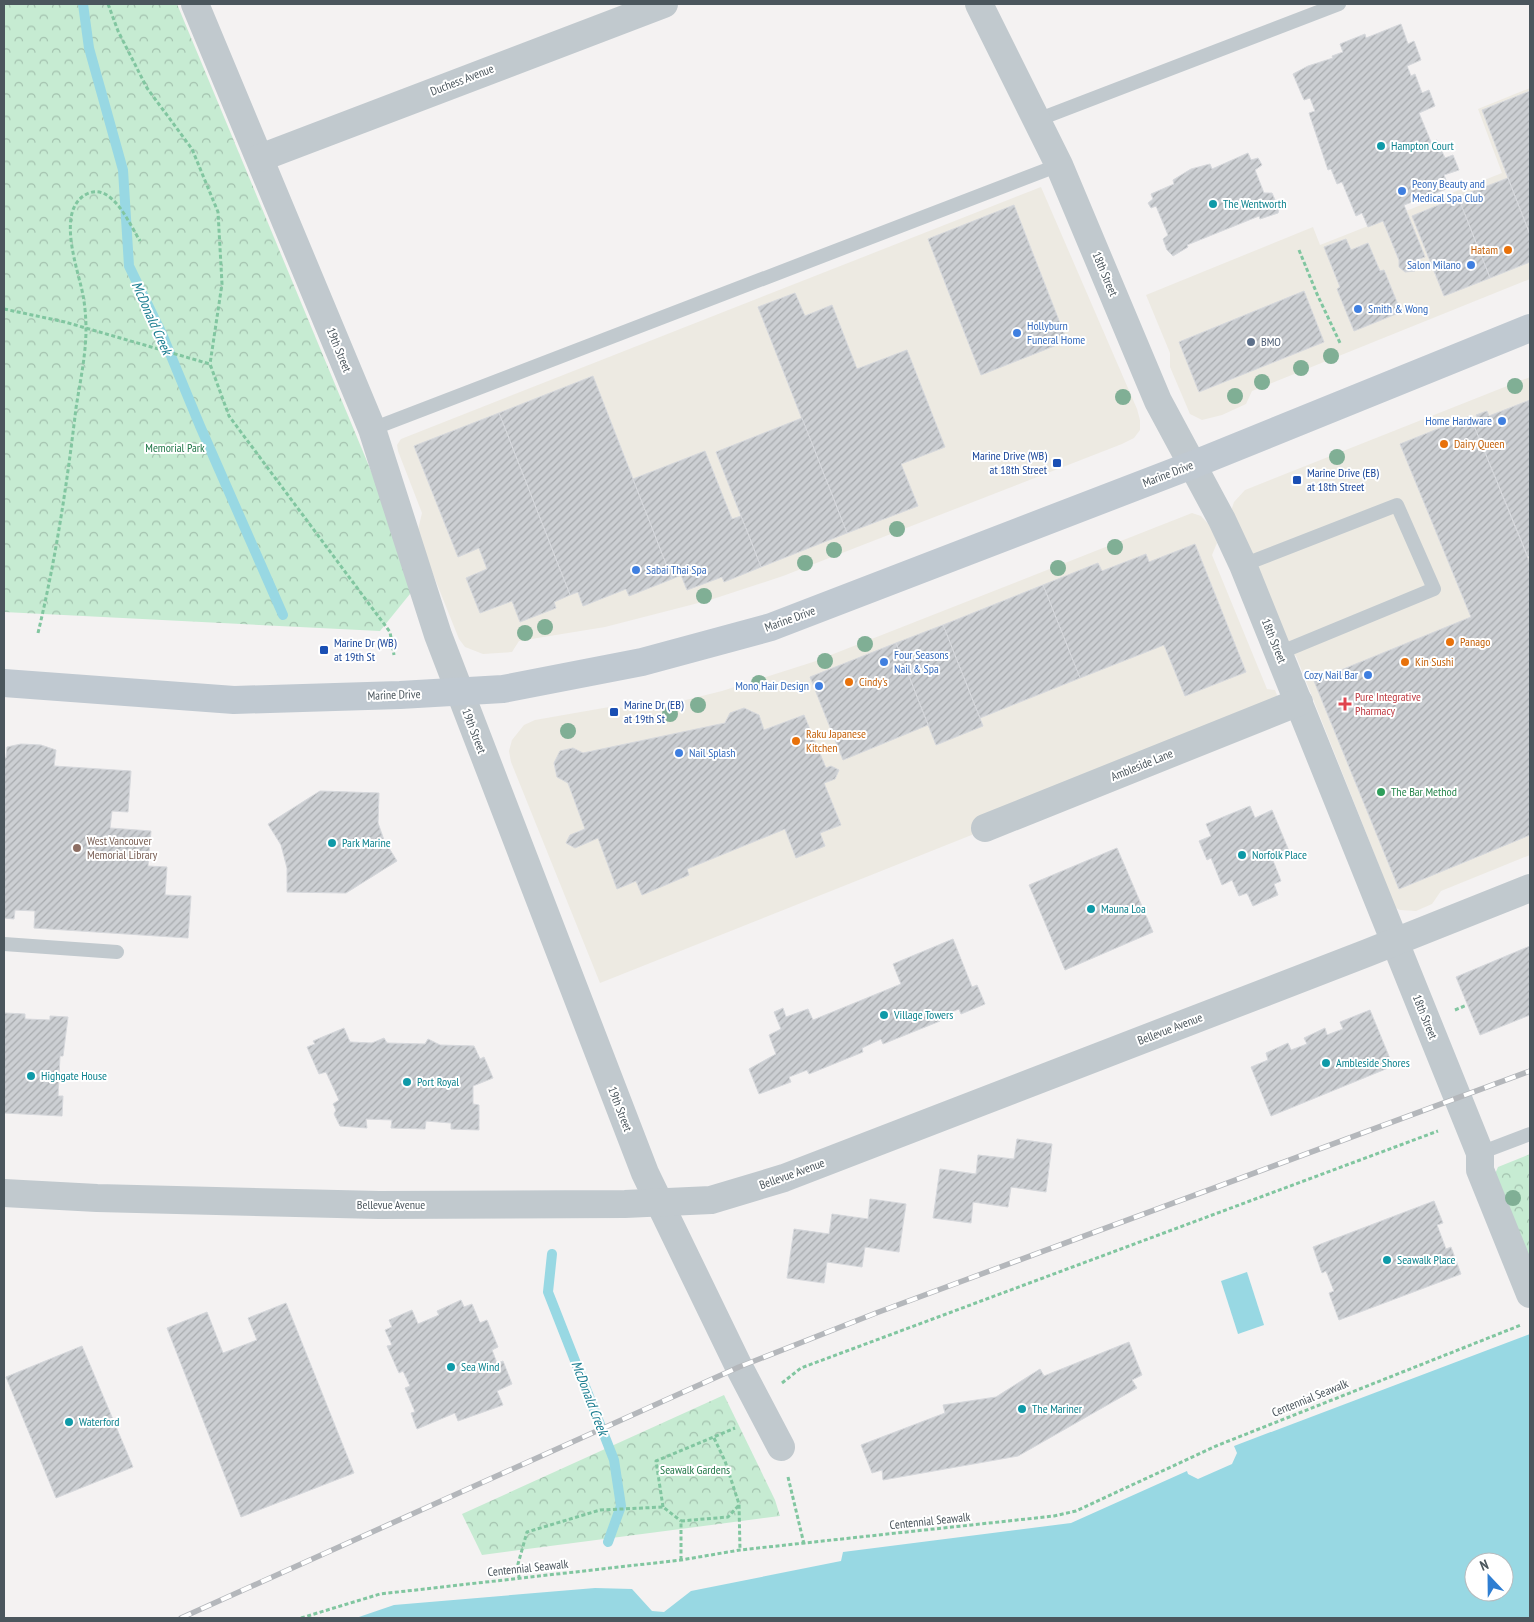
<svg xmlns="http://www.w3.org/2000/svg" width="1534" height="1622" font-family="'PT Sans Narrow',sans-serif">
<defs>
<pattern id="park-crowns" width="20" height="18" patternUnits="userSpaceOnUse" patternTransform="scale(1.25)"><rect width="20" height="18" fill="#c6ebd2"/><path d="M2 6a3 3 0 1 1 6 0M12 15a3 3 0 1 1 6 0" fill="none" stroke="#a3c1ae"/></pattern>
<pattern id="building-hatch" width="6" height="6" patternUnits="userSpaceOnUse" patternTransform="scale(1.25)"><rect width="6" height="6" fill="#cccfd3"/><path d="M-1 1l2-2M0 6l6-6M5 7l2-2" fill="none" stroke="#a8abae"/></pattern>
</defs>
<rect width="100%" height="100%" fill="#f4f2f2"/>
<g fill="#edeae2">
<path d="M1530,88V279L1252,391L1246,404L1222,415L1202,420L1190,414L1170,367V353L1146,295L1313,227L1320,245L1502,173L1478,109Z"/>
<path d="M1041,187L1137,409L1140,420V430L1134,438L1122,444L783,576L710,600L605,627L519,641L512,652L483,654L465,647L459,639L417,534L422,513L398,451L397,445L401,439Z"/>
<path d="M1530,377V855L1441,891L1432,904L1416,911L1400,910L1392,906L1378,885L1382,873L1296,656L1285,648L1231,511L1234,502L1245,490Z"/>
<path d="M1192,513L1201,516L1211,527L1217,543L1212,555L1267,689L1275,690L1283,711L600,983L511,762L509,751L512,740L524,725L535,720L615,706L637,712L722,691L813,662Z"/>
</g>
<g fill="url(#park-crowns)">
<path d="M4,4H177L418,584L380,631L4,612Z"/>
<path d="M1530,1154V1266L1494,1176L1498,1167Z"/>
<path d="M724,1395L775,1500L780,1516L482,1555L462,1514Z"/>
</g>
<g fill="#98d8e3" fill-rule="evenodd">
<path d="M1247,1272L1264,1325L1238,1334L1221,1281Z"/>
<path d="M1530,1334V1618H356L394,1605L595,1588L632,1589L652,1611L664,1612L691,1591L841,1561L843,1552L1071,1523L1187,1471L1188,1474L1198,1479L1232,1464L1237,1453L1234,1446ZM1474,1562H1504V1592H1474Z"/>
</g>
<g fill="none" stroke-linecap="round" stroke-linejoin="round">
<g stroke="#98d8e3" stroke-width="10">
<path d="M83,4L89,48L123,170L129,266L162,334L200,426L283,615"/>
<path d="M552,1254L548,1292L614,1460L621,1506L608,1542"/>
</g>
</g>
<g fill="url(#building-hatch)" stroke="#d6d8dc">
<path d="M1401,24L1408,44L1414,41L1421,60L1407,66L1411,76L1415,74L1422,93L1429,90L1435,106L1419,113L1431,142L1437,140L1445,158L1453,155L1459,170L1444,175L1449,188L1404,205L1425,257L1419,259L1420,265L1415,271L1405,272L1399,267V260L1383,221L1368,227L1362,213L1356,216L1342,182L1337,184L1331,169L1328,170L1309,113L1315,111L1310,98L1304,100L1293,74L1308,66L1333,58L1332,56L1343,52L1340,44L1365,34L1366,38Z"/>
<path d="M1530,91V235L1482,110Z"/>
<path d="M1248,153L1251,160L1258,158L1262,165L1255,170L1264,193H1272L1279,209L1278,213L1260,219L1259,216L1187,245L1188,247L1173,256L1167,250L1163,239L1168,235L1156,206L1151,208L1148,203L1153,199L1151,194L1174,184L1173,180L1191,169L1210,164L1212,169Z"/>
<path d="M1508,178L1530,235V262L1490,278L1458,197Z"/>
<path d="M1458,197L1490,278L1444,296L1412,216Z"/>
<path d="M1014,205L1067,341L981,375L928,239Z"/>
<path d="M1346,239L1351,250L1368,243L1380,271L1384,270L1401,312L1354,331L1337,289L1340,287L1324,247Z"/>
<path d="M1304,291L1324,342L1199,392L1179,342Z"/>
<path d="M795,293L805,316L832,305L857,369L907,350L945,447L901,464L918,506L847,533L758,307Z"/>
<path d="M593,376L672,579L629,596L626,589L583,606L578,592L570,595L499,413Z"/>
<path d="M1530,400V556L1528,557L1472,421L1478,419L1476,415L1487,411L1489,416Z"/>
<path d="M499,413L570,595L554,602L556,608L520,622L512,601L480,613L466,578L487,569L479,548L458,557L414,446Z"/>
<path d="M1470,416L1530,563V835L1399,889L1314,681L1471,617L1400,444Z"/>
<path d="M802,418L847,533L761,567L716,452Z"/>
<path d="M705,451L732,519L741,516L761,567L724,582L722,577L687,590L681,575L672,579L633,479Z"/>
<path d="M1195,544L1246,672L1185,696L1164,645L1080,678L1043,585L1098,563L1102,571L1146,554L1149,562Z"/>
<path d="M1043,585L1080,678L980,718L943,625Z"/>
<path d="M943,625L983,726L936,745L896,643Z"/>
<path d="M896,643L928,725L843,760L810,677Z"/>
<path d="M744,708L759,715L764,730L804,715L826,768L831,766L839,770L835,779L824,783L841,825L820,833L825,846L796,858L785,829L687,869L689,875L642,895L636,881L617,889L598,838L575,848L566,843L570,835L585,829L568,783L557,777L554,763L560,751L573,748L583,753L725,723L730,713Z"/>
<path d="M21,744L41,745L56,750L54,766L131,771L128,812L112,811L110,828L151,831L148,866L167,867L165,895L191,896L188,938L34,928L35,911L15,910L14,919L4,918V757L6,758L7,747Z"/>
<path d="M320,791L379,793L378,823L384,840L397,861L346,893L287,892V868L281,845L268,824Z"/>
<path d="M1250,806L1255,818L1272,810L1289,851L1272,858L1281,881L1274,884L1278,895L1253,906L1247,893L1239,896L1232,880L1222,885L1211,858L1207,860L1199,841L1211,836L1206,824Z"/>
<path d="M1117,848L1153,932L1065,970L1029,885Z"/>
<path d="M953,939L972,987L977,985L985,1004L961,1014L959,1009L939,1017L940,1021L883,1044L881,1039L862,1048L863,1052L809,1074L807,1070L789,1077L791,1082L759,1094L749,1069L776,1054L769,1035L781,1029L774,1012L783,1008L786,1017L808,1009L813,1020L901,984L893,964Z"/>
<path d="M1530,946V1015L1480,1035L1456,977Z"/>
<path d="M1370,1010L1393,1066L1271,1116L1251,1067L1268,1060L1266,1053L1288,1043L1291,1050L1307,1044L1304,1038L1325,1028L1327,1035L1343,1029L1340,1022Z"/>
<path d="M4,1013L25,1014V1019L50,1020V1016L68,1017L63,1056H60L58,1096H63L62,1116L4,1113Z"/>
<path d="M344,1028L350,1042L372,1043L384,1038L387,1043L425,1044L428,1039L440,1045L474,1046L480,1059L484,1057L493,1078L473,1086V1104L479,1105V1130L451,1129V1123L426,1121L425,1129L391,1128L392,1120L366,1119L367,1128L340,1126L334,1114L336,1110L333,1104L339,1100L326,1072L319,1074L307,1047L315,1044L313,1041Z"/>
<path d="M1017,1139L1052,1144L1046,1192L1011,1187L1008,1207L973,1202L971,1223L933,1218L940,1169L976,1174L978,1155L1014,1159Z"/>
<path d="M870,1199L906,1204L899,1252L865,1247L862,1267L827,1262L824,1283L787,1278L794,1229L829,1234L832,1214L868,1219Z"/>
<path d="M1434,1201L1443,1223L1437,1225L1446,1249L1451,1247L1461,1274L1339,1320L1329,1293L1334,1291L1326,1271L1322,1273L1313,1247Z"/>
<path d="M461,1300L464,1307L472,1304L480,1323L487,1320L498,1347L492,1350L497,1363L503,1361L512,1384L497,1391L503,1405L458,1421L455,1413L417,1429L411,1413L415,1412L405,1388L410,1386L403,1371L399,1373L387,1346L392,1345L385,1330L392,1327L389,1320L412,1310L418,1324L439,1315L437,1311Z"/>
<path d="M286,1303L354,1473L241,1517L167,1328L207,1312L223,1353L257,1340L248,1318Z"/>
<path d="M1129,1342L1142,1375L1132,1380L1137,1388L1018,1456L883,1480L882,1470L872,1473L861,1445L945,1413L943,1405L996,1397L1040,1369L1044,1376Z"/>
<path d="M82,1346L133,1467L56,1498L6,1377Z"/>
</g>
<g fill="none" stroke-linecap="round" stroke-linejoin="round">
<g stroke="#81c6a0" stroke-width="3" stroke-dasharray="4 2.5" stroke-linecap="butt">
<path d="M108,4L118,31L147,88L192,149L218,212L222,284L210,364"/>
<path d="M1299,250L1317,294L1341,345"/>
<path d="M4,309L65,322L210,364L229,416L390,632L394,655"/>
<path d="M38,633C56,558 67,484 76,408C80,382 86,355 86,329C86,318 85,306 83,295C78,269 54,207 89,193C113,184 130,225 140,241"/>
<path d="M1455,1010L1467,1005"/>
<path d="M782,1383L801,1368L1438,1131"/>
<path d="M714,1438L725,1461L739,1504L740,1550"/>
<path d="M788,1477L804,1544"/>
<path d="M663,1507L656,1461L735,1428"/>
<path d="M681,1560V1521L728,1517L739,1505"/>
<path d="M519,1578L518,1564L527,1532L600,1510L663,1507L681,1521"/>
<path d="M301,1618L380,1594L681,1560L740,1550L1054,1516L1076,1511L1216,1446L1521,1325"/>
</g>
<g stroke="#c1c9ce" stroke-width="14">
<path d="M1037,120L1339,4"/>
<path d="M372,429L1059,165"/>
<path d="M1243,565L1397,505L1434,589L1279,653"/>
<path d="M4,944L117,952"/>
<path d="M1480,1153L1530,1134"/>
</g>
<g stroke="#c1c9ce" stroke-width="28">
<path d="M195,4L372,429L438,635L645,1173L739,1367L781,1447"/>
<path d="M979,4L1059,165L1158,401L1222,520L1243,565L1480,1153V1170L1530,1294"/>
<path d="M260,158L664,4"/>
<path d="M985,828L1299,702"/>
</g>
<path stroke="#c1c9ce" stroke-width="28" d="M4,1193L97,1198L379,1205L625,1204L711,1200L784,1178L1367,953L1530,888"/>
<path stroke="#c0c9d1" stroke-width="28" d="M4,683L234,700L400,695L503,689L642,662L771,627L1192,465L1530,328"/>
<defs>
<path id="rail" d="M181,1618L739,1367L876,1313L1530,1071"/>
</defs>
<use href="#rail" stroke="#b4b7bb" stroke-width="5.5"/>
<use href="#rail" stroke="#fff" stroke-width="4" stroke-dasharray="11" stroke-linecap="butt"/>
</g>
<g fill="#80af95">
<circle cx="1331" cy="356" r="8"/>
<circle cx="1301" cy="368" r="8"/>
<circle cx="1262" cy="382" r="8"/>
<circle cx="1515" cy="386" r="8"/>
<circle cx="1235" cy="396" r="8"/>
<circle cx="1123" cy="397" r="8"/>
<circle cx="1337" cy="457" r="8"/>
<circle cx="897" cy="529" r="8"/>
<circle cx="1115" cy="547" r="8"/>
<circle cx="834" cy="550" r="8"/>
<circle cx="805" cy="563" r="8"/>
<circle cx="1058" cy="568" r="8"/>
<circle cx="704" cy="596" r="8"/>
<circle cx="545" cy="627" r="8"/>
<circle cx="525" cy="633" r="8"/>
<circle cx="865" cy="644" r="8"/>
<circle cx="825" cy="661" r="8"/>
<circle cx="759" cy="683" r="8"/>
<circle cx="698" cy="705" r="8"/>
<circle cx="670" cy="714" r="8"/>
<circle cx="568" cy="731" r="8"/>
<circle cx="1513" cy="1198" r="8"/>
</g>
<g fill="#0f9aa8" stroke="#fff" stroke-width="2">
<circle cx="1381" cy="146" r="5"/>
<circle cx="1213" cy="204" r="5"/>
<circle cx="332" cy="843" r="5"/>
<circle cx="1242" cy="855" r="5"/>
<circle cx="1091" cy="909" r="5"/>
<circle cx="884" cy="1015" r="5"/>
<circle cx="1326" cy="1063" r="5"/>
<circle cx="31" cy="1076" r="5"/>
<circle cx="407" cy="1082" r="5"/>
<circle cx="1387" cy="1260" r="5"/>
<circle cx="451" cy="1367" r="5"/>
<circle cx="1022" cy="1409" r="5"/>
<circle cx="69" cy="1422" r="5"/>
</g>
<g fill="#3f7fe0" stroke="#fff" stroke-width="2">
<circle cx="1402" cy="191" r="5"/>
<circle cx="1471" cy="265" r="5"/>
<circle cx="1358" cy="309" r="5"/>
<circle cx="1017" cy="333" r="5"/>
<circle cx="1502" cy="421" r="5"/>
<circle cx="636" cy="570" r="5"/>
<circle cx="884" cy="662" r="5"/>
<circle cx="1368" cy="675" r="5"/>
<circle cx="819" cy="686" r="5"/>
<circle cx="679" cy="753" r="5"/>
</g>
<g fill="#e8710a" stroke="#fff" stroke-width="2">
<circle cx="1508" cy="250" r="5"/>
<circle cx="1444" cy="444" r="5"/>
<circle cx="1450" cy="642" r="5"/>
<circle cx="1405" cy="662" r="5"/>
<circle cx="849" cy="682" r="5"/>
<circle cx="796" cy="741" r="5"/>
</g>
<circle fill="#5c6f8a" stroke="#fff" stroke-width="2" cx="1251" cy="342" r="5"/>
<g fill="#1a4fb4" stroke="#fff" stroke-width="2">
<rect x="1052" y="458" width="10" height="10" rx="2.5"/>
<rect x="1292" y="475" width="10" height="10" rx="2.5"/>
<rect x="319" y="645" width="10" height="10" rx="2.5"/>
<rect x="609" y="707" width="10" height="10" rx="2.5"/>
</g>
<path fill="#e0444e" stroke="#fff" stroke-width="2" d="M1342.5 696.5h5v5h5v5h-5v5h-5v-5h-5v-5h5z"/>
<circle fill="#2e9e5b" stroke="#fff" stroke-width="2" cx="1381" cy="792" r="5"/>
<circle fill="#8d6e63" stroke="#fff" stroke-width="2" cx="77" cy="848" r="5"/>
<g text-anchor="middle" stroke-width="4" stroke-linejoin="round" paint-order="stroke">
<g font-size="12" fill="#4b565d" stroke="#fff">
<text transform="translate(462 80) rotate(-21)" y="4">Duchess Avenue</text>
<text transform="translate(1105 274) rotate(67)" y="4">18th Street</text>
<text transform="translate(339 350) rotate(68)" y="4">19th Street</text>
<text transform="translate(1168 474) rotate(-21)" y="4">Marine Drive</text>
<text transform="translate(790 619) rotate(-20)" y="4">Marine Drive</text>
<text transform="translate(1274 641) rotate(68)" y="4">18th Street</text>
<text transform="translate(394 695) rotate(-2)" y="4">Marine Drive</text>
<text transform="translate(474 731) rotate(69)" y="4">19th Street</text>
<text transform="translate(1142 765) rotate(-22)" y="4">Ambleside Lane</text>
<text transform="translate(1425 1017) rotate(68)" y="4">18th Street</text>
<text transform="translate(1170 1029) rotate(-21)" y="4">Bellevue Avenue</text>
<text transform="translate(620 1109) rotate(69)" y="4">19th Street</text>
<text transform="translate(792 1174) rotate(-20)" y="4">Bellevue Avenue</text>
<text x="391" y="1209">Bellevue Avenue</text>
<text transform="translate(1310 1398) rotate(-22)" y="4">Centennial Seawalk</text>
<text transform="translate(930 1521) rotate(-6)" y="4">Centennial Seawalk</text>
<text transform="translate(528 1568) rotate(-6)" y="4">Centennial Seawalk</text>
</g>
<g font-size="12" fill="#0d838f" stroke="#fff" text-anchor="start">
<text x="1391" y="150">Hampton Court</text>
<text x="1223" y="208">The Wentworth</text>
<text x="342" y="847">Park Marine</text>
<text x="1252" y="859">Norfolk Place</text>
<text x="1101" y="913">Mauna Loa</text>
<text x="894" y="1019">Village Towers</text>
<text x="1336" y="1067">Ambleside Shores</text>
<text x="41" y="1080">Highgate House</text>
<text x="417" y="1086">Port Royal</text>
<text x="1397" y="1264">Seawalk Place</text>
<text x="461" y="1371">Sea Wind</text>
<text x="1032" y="1413">The Mariner</text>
<text x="79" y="1426">Waterford</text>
</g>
<g font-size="12" fill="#366cbe" stroke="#fff" text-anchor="start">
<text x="1412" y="188">Peony Beauty and<tspan x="1412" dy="14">Medical Spa Club</tspan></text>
<text x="1461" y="269" text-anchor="end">Salon Milano</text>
<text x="1368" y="313">Smith &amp; Wong</text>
<text x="1027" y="330">Hollyburn<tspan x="1027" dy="14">Funeral Home</tspan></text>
<text x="1492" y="425" text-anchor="end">Home Hardware</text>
<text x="646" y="574">Sabai Thai Spa</text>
<text x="894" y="659">Four Seasons<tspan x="894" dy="14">Nail &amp; Spa</tspan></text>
<text x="1358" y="679" text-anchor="end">Cozy Nail Bar</text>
<text x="809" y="690" text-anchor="end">Mono Hair Design</text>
<text x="689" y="757">Nail Splash</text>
</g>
<g font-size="12" fill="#c56008" stroke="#fff" text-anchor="start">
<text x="1498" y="254" text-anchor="end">Hatam</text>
<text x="1454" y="448">Dairy Queen</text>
<text x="1460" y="646">Panago</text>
<text x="1415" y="666">Kin Sushi</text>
<text x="859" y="686">Cindy's</text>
<text x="806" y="738">Raku Japanese<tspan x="806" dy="14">Kitchen</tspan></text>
</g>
<g font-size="12" fill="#4e5e75" stroke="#fff" text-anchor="start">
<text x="1261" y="346">BMO</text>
</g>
<g font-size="12" fill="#227849" stroke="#fff">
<text x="175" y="452">Memorial Park</text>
<text x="695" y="1474">Seawalk Gardens</text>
</g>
<g font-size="12" fill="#164399" stroke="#fff" text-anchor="start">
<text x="1047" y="460" text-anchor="end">Marine Drive (WB)<tspan x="1047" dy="14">at 18th Street</tspan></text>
<text x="1307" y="477">Marine Drive (EB)<tspan x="1307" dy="14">at 18th Street</tspan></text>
<text x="334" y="647">Marine Dr (WB)<tspan x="334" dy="14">at 19th St</tspan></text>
<text x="624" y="709">Marine Dr (EB)<tspan x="624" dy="14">at 19th St</tspan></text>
</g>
<g font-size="12" fill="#be3a42" stroke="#fff" text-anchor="start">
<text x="1355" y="701">Pure Integrative<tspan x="1355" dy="14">Pharmacy</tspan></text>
</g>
<g font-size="12" fill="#27864d" stroke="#fff" text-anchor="start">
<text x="1391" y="796">The Bar Method</text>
</g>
<g font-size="12" fill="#785e54" stroke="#fff" text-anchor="start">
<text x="87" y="845">West Vancouver<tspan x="87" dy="14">Memorial Library</tspan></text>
</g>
<g font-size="14" font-style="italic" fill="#1b7e91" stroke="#fff">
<text transform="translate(152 318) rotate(66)" y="5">McDonald Creek</text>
<text transform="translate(590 1398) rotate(69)" y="5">McDonald Creek</text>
</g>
</g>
<rect width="1534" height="1622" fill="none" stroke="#4b565d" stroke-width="10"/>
<g transform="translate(1489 1577) rotate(338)"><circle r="24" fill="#ffffff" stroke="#b7bbbe"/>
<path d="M0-4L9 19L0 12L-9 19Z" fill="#2e7ed2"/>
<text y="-8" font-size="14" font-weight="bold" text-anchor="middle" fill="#4b565d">N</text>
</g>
</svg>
